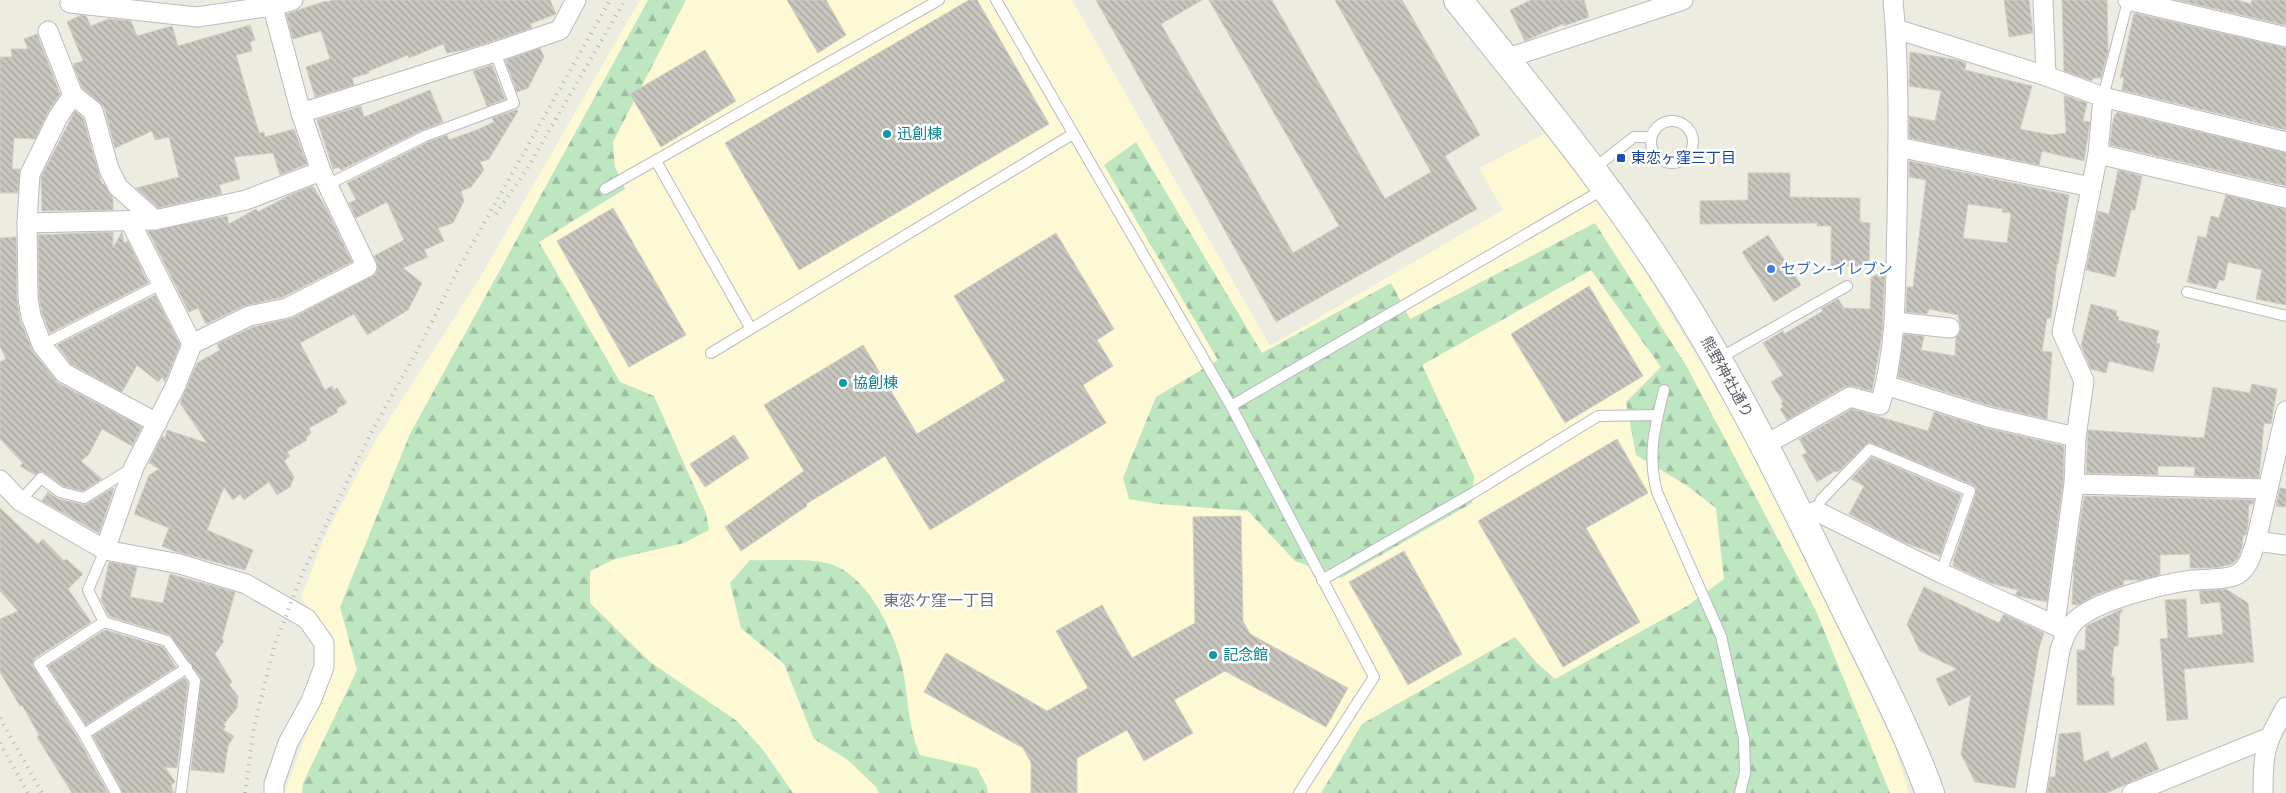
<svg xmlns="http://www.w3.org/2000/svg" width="2286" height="793" font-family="Mulish,'Noto Sans JP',sans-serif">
<defs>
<pattern id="forest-firs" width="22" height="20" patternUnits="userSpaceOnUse" patternTransform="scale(1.25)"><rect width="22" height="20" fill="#bde6c1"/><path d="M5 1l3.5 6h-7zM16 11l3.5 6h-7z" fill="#9dbea0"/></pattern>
<pattern id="building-back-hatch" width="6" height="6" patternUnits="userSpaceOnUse" patternTransform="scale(1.25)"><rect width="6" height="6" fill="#c8c6be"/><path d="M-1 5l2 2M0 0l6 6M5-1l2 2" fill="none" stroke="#a5a49e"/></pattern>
</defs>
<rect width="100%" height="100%" fill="#edece1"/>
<path fill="#fef9d5" d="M640,0H1072L1270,346L1503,210L1479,168L1547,133L1636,256L1743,433L1894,744L1909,793H284L333,665V636L301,598L324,538L374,443L478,281Z"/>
<g fill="url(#forest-firs)">
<path d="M648,0H686L613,142L615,167L625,189L539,242L620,382L654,396L706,513L709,530L684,543L615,559L590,571V603L650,662L737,721L763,750L793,793H302L303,783L357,670L340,607L410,434Z"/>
<path d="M1136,142L1262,353L1391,283L1410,319L1595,223L1687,367L1816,611L1890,793H1321L1362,724L1515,637L1537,663L1555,679L1687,606L1724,579L1716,508L1686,485L1636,455L1626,402L1661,367L1591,270L1422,365L1474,476L1472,503L1341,578L1295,561L1248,511L1158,504L1129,499L1123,478L1156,397L1218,360L1104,165Z"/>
<path d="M750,560C771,561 807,558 826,563C863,570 891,625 900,658C909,690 906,722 920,755L977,768L987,787L988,793H879L876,787L848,760L814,739L784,664L741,628L730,583Z"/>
</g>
<g fill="url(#building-back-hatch)" stroke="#d2cec0" fill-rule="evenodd">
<path d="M334,0H550L556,14L530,24L532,28L465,50L447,53L443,44L409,58L408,55L369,71V73L352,78L354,85L315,97L306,67L330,59L321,31L293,39L286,14L326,1V2Z"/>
<path d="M787,0H826L846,35L818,53Z"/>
<path d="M969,0H977L1049,124L799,270L725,143Z"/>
<path d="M1096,0H1202L1161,24L1293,253L1339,226L1209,0H1272L1385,199L1431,172L1335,0H1402L1480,135L1445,156L1477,209L1276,322Z"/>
<path d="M1531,0H1584L1589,17L1564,26L1563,24L1525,41L1510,10Z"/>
<path d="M2004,0H2029L2033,33L2009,37Z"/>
<path d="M2062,0H2107L2108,51L2101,78H2093L2092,81L2064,71Z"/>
<path d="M2177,0H2237L2251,4L2252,0H2286V24L2285,25Z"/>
<path d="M2134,13L2286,48V130L2122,90L2124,77L2120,78Z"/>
<path d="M81,15L86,16L91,26L108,19L131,21L137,36L172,26L178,46L250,25L255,40L250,42L252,51L236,55L259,133L264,132L265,137L294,129L307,164L280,175L273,153L234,157L240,179L219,185L222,194L158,208L136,188L179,177L169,137L155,140L152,131L115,148L104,107L82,88L73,64L83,61L67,22Z"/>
<path d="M37,34L60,94L48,112L35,139L14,138L12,169H20L18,193H0V57H12L11,49H28L24,39Z"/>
<path d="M540,48L544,57L528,88L517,92L505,60Z"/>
<path d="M705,50L736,101L661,147L630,94Z"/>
<path d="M1910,52L1957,60L1966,63L1965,70L2032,86L2020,129L2051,135L2066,133L2064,95L2087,103L2083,121L2090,122L2084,161L2042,151L2039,165L1909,138V116L1935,121L1941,91L1909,86Z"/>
<path d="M492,65L505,99L487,106L473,71Z"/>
<path d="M430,90L443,122L422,130L341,170L339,167L333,169L317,120L361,106L364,117Z"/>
<path d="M516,110L518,111L489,159L480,162L484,170L471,187L461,191L464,201L453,223L438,228L444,241L424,250L428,257L403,268L422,283L408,310L367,335L354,314L300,343L325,390L332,386L334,390L337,388L347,403L336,409L338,412L309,428L311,433L306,438L307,440L287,452L290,456L284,461L294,477L290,487L277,495L269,482L244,500L240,494L233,500L224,487L207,530L253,550L245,570L174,551L162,546L169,528L134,514L149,475L159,469L149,463L162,436L165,438L167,430L207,443L180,403L197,363L220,350L217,344L253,327L292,318L376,274L378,267L374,256L404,240L387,202L356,218L349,203L356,200L347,183L428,142L447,135L449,140L479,129L494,122L492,118Z"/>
<path d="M75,111L83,118L102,184H104L113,198V210L42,211L41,177Z"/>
<path d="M2117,112L2286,153V186L2110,145L2112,126L2115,114H2117Z"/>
<path d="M1909,161L2069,195L2058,264L2057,263L2051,318H2047L2042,351L2052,352L2047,419L1991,406L1898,377L1904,334L1924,336L1921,350L1955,356L1956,337L1961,329L1958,315L1929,309L1927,314L1906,312L1907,287H1913L1926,180L1909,177ZM1968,204L2003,209L2002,212L2011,213L2007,243L1963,238Z"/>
<path d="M2118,170L2142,176L2135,210H2131L2115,277L2086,270L2098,211L2109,214Z"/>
<path d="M1748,173H1790V197L1860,198V222L1870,223L1869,266H1831V226H1817V223L1700,224V201L1748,200Z"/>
<path d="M313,186L327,210L352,262L283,297L244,306L206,324L198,308L189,312L148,231L227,216L229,224L256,209L258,212L290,195Z"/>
<path d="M2226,195L2286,209V305L2256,299L2262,270L2228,262L2224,281L2219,280L2216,289L2187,282L2198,236L2206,238L2211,216L2219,218Z"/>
<path d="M613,208L686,335L629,367L557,241Z"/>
<path d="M113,232V248L122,232L124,243L128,241L148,283L50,333L42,313L39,297L38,235Z"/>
<path d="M1056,233L1114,329L1097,340L1113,366L1083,385L1106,423L930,530L885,456L806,504L807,506L741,551L725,527L804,471L764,405L863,345L917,434L1005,381L954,296Z"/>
<path d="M1768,235L1801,285L1774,302L1742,252Z"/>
<path d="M16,237L17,300L20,320L33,352L58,383L142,427L132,446L102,429L89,454L81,461L102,479L83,491L63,486L42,471L35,475L20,466L23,463L0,439V362L6,359L0,346V238Z"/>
<path d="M1885,269L1882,335L1872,391L1853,386L1844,387L1787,420L1780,409L1783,407L1781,403L1783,402L1771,382L1783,375L1763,343L1783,331L1784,334L1823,311L1821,309L1838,299L1844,308L1870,309L1871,278Z"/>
<path d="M1589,286L1643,376L1565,423L1511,334Z"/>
<path d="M155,295L180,345L165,382L162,377L158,382L137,365L122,392L71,364L57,345Z"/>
<path d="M2091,304L2117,311L2116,316L2119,317L2118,320L2159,331L2156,343L2160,344L2153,372L2109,361L2106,373L2091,369L2081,346Z"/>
<path d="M2252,384L2277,389L2271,424L2264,423L2259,478L2194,476L2195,467L2158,466V475L2086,473L2088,430L2204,438L2213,387L2250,393Z"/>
<path d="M1852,409L1928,431L1934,412L1986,428L2064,446L2063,483L2047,602L2017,596L2015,595L2018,590L1990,583L1953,566L1954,561H1953L1976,493V487L1973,485L1869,442L1838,472L1835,471L1817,482L1802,455L1807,453L1799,439Z"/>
<path d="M734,435L749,458L705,487L690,464Z"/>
<path d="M1617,439L1648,493L1586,528L1640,622L1563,667L1478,521Z"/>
<path d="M1872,457L1961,495L1940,556L1901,541L1849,514L1864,486L1851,479Z"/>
<path d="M113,488L114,489L99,533L42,501L48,492L58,499L85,505Z"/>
<path d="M2280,488L2286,489V507L2276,506Z"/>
<path d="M2084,496L2254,500L2253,504H2249L2248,524L2246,535H2243L2242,547L2238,558L2232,564L2215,568H2190V554L2160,555V575L2141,580H2124L2123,585L2095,595L2078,605L2072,604L2074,565Z"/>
<path d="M0,508L38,544L43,539L64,561L66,559L83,574L68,589L91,622L35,658L32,665L78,738L108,793H72L37,737L39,736L38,733L22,705L20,706L0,672V619L18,611L0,591Z"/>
<path d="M1241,516L1243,621L1250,634L1348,688L1326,727L1225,671L1174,700L1193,733L1144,761L1127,730L1077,758V793H1031V762L1023,748L924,692L946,653L1047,711L1088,688L1056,631L1102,605L1132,658L1195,623L1193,517Z"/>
<path d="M1404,551L1462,654L1408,685L1349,582Z"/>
<path d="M109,562L137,567L130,597L163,603L170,574L235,592L222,639L224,641L215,654L232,682L229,685L238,696L237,708L223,725L226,726L223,730L234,736L228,746L224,773L191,770L201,678L170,635L109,616L101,600Z"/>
<path d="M1924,587L1999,623L2004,614L2044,633L2039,648L2015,788L1975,782L1961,754L1971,695L1949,706L1936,679L1957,669L1920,651L1907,624Z"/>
<path d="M2226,589L2248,603L2254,662L2184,669L2188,719L2167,721L2160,639L2168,638L2165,600L2186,599L2188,638L2223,634L2220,602L2201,604L2199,591Z"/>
<path d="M2122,609L2123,611L2120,613L2118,646H2114L2111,677H2114V705H2077V650H2085L2086,626Z"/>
<path d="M105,630L163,647L176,667L86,725L48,666Z"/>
<path d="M184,678L188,683L177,768L165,767L175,782L171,785L174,793H123L93,736Z"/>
<path d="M2080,732L2084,762L2108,751L2111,759L2146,742L2159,769L2107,793H2047L2050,777H2055L2059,734Z"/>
</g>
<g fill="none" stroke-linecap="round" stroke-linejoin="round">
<defs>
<g id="lane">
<path d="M996,0L1231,406L1604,189"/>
<path d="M2103,97L2128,1"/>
<circle cx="1672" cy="142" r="21"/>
<path d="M656,161L751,329"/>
<path d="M1592,170L1634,137H1651"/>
<path d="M327,185L425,136L514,103L495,52"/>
<path d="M605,189L939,0"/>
<path d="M2187,292L2286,316"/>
<path d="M42,345L161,284"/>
<path d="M711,353L1073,134"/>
<path d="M1718,359L1847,286"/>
<path d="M1664,390C1655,426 1647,455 1657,492L1721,636L1744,739L1745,773L1740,793"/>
<path d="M1231,406L1374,677L1299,793"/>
<path d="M20,501L41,478L60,492L84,498L132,468"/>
<path d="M1816,511L1821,500L1870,449L1970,491L1941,573"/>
<path d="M105,550L88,590L104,622L167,641L195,681L181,793"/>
<path d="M1322,580L1473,493L1598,416L1658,415"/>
<path d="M104,622L39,664L84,734L116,793"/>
<path d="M84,734L187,668"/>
</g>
<g id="street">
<path d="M2043,0L2046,76"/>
<path d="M2128,0L2286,37"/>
<path d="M70,3L197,17L272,6L293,0"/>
<path d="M1896,29L2046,76L2103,97L2286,142"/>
<path d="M48,31L73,95L93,111L109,169L118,187L155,220"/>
<path d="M1505,59L1683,0"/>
<path d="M73,95L58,117L30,174L27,223L28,298L31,316L42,345L64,373L157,423"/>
<path d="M301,113L495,52L560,30L576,0"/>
<path d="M1898,147L2091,187"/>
<path d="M2098,154L2286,198"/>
<path d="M130,221L192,344"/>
<path d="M27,223L155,220L246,200L321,171"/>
<path d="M1895,322L1950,328"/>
<path d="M1885,385L1988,417L2076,437"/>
<path d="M1765,445L1850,397L1880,405C1898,343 1895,285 1897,221C1898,147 1900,73 1893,0"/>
<path d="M0,480L20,501L105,550L180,564L246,584L307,619L324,643V667L311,701L288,743L274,784V793"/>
<path d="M2074,484L2268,489"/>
<path d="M1801,518L1816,511L1941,573L2065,630"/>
<path d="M2256,541L2286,545"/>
<path d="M105,550L134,467L176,385L192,344L249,316L287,308L367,267L321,171L301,113L271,0"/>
<path d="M2055,624L2074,484L2076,437L2084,381L2062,332L2098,154L2103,97"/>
<path d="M2036,793L2060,650C2064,638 2067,628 2076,620C2098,600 2163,584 2192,580C2203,579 2229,580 2238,574C2249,567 2252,553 2256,541L2286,411"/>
<path d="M2132,793L2268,738"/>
<path d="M2263,793C2263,751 2265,743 2286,707"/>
</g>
<path id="secondary" d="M1458,0C1540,102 1625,205 1693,318C1747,407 1793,501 1838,594C1870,660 1905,724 1930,793"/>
</defs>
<use href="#lane" stroke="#b9bbc1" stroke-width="12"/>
<use href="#street" stroke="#b9bbc1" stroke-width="21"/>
<use href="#secondary" stroke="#b7bac0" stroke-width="30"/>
<use href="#lane" stroke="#fff" stroke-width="10"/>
<use href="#street" stroke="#fff" stroke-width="19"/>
<use href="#secondary" stroke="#fff" stroke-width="28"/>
<g stroke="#b5b6b6" stroke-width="4" stroke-dasharray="1 6" stroke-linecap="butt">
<path d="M496,214L527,169L625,0"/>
<path d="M0,718L42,793"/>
<path d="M0,743L28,793"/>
<path d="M245,793L254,727L274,647L302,574L372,431L421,344L456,273L610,0"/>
</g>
</g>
<g fill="#0f9aa8" stroke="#fff" stroke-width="2">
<circle cx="887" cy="134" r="5"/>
<circle cx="843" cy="383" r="5"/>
<circle cx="1213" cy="655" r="5"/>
</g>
<rect fill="#1a4fb4" stroke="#fff" stroke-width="2" x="1616" y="153" width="10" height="10" rx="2.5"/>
<circle fill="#3f7fe0" stroke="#fff" stroke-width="2" cx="1771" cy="269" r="5"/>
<g text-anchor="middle" stroke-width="5" stroke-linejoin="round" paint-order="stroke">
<g font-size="15" fill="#0d838f" stroke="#fff" text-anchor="start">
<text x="897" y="139">迅創棟</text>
<text x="853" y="388">協創棟</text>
<text x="1223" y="660">記念館</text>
</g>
<g font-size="15" fill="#164399" stroke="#fff" text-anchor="start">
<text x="1631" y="163">東恋ヶ窪三丁目</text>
</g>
<g font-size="15" fill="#366cbe" stroke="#fff" text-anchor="start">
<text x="1781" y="274">セブン-イレブン</text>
</g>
<g font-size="15" fill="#5a5d63" stroke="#fff">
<text transform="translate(1727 377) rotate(61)" y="5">熊野神社通り</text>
</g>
<g font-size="16" fill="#6b6f75" stroke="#fff">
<text x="939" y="606">東恋ケ窪一丁目</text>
</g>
</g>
</svg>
